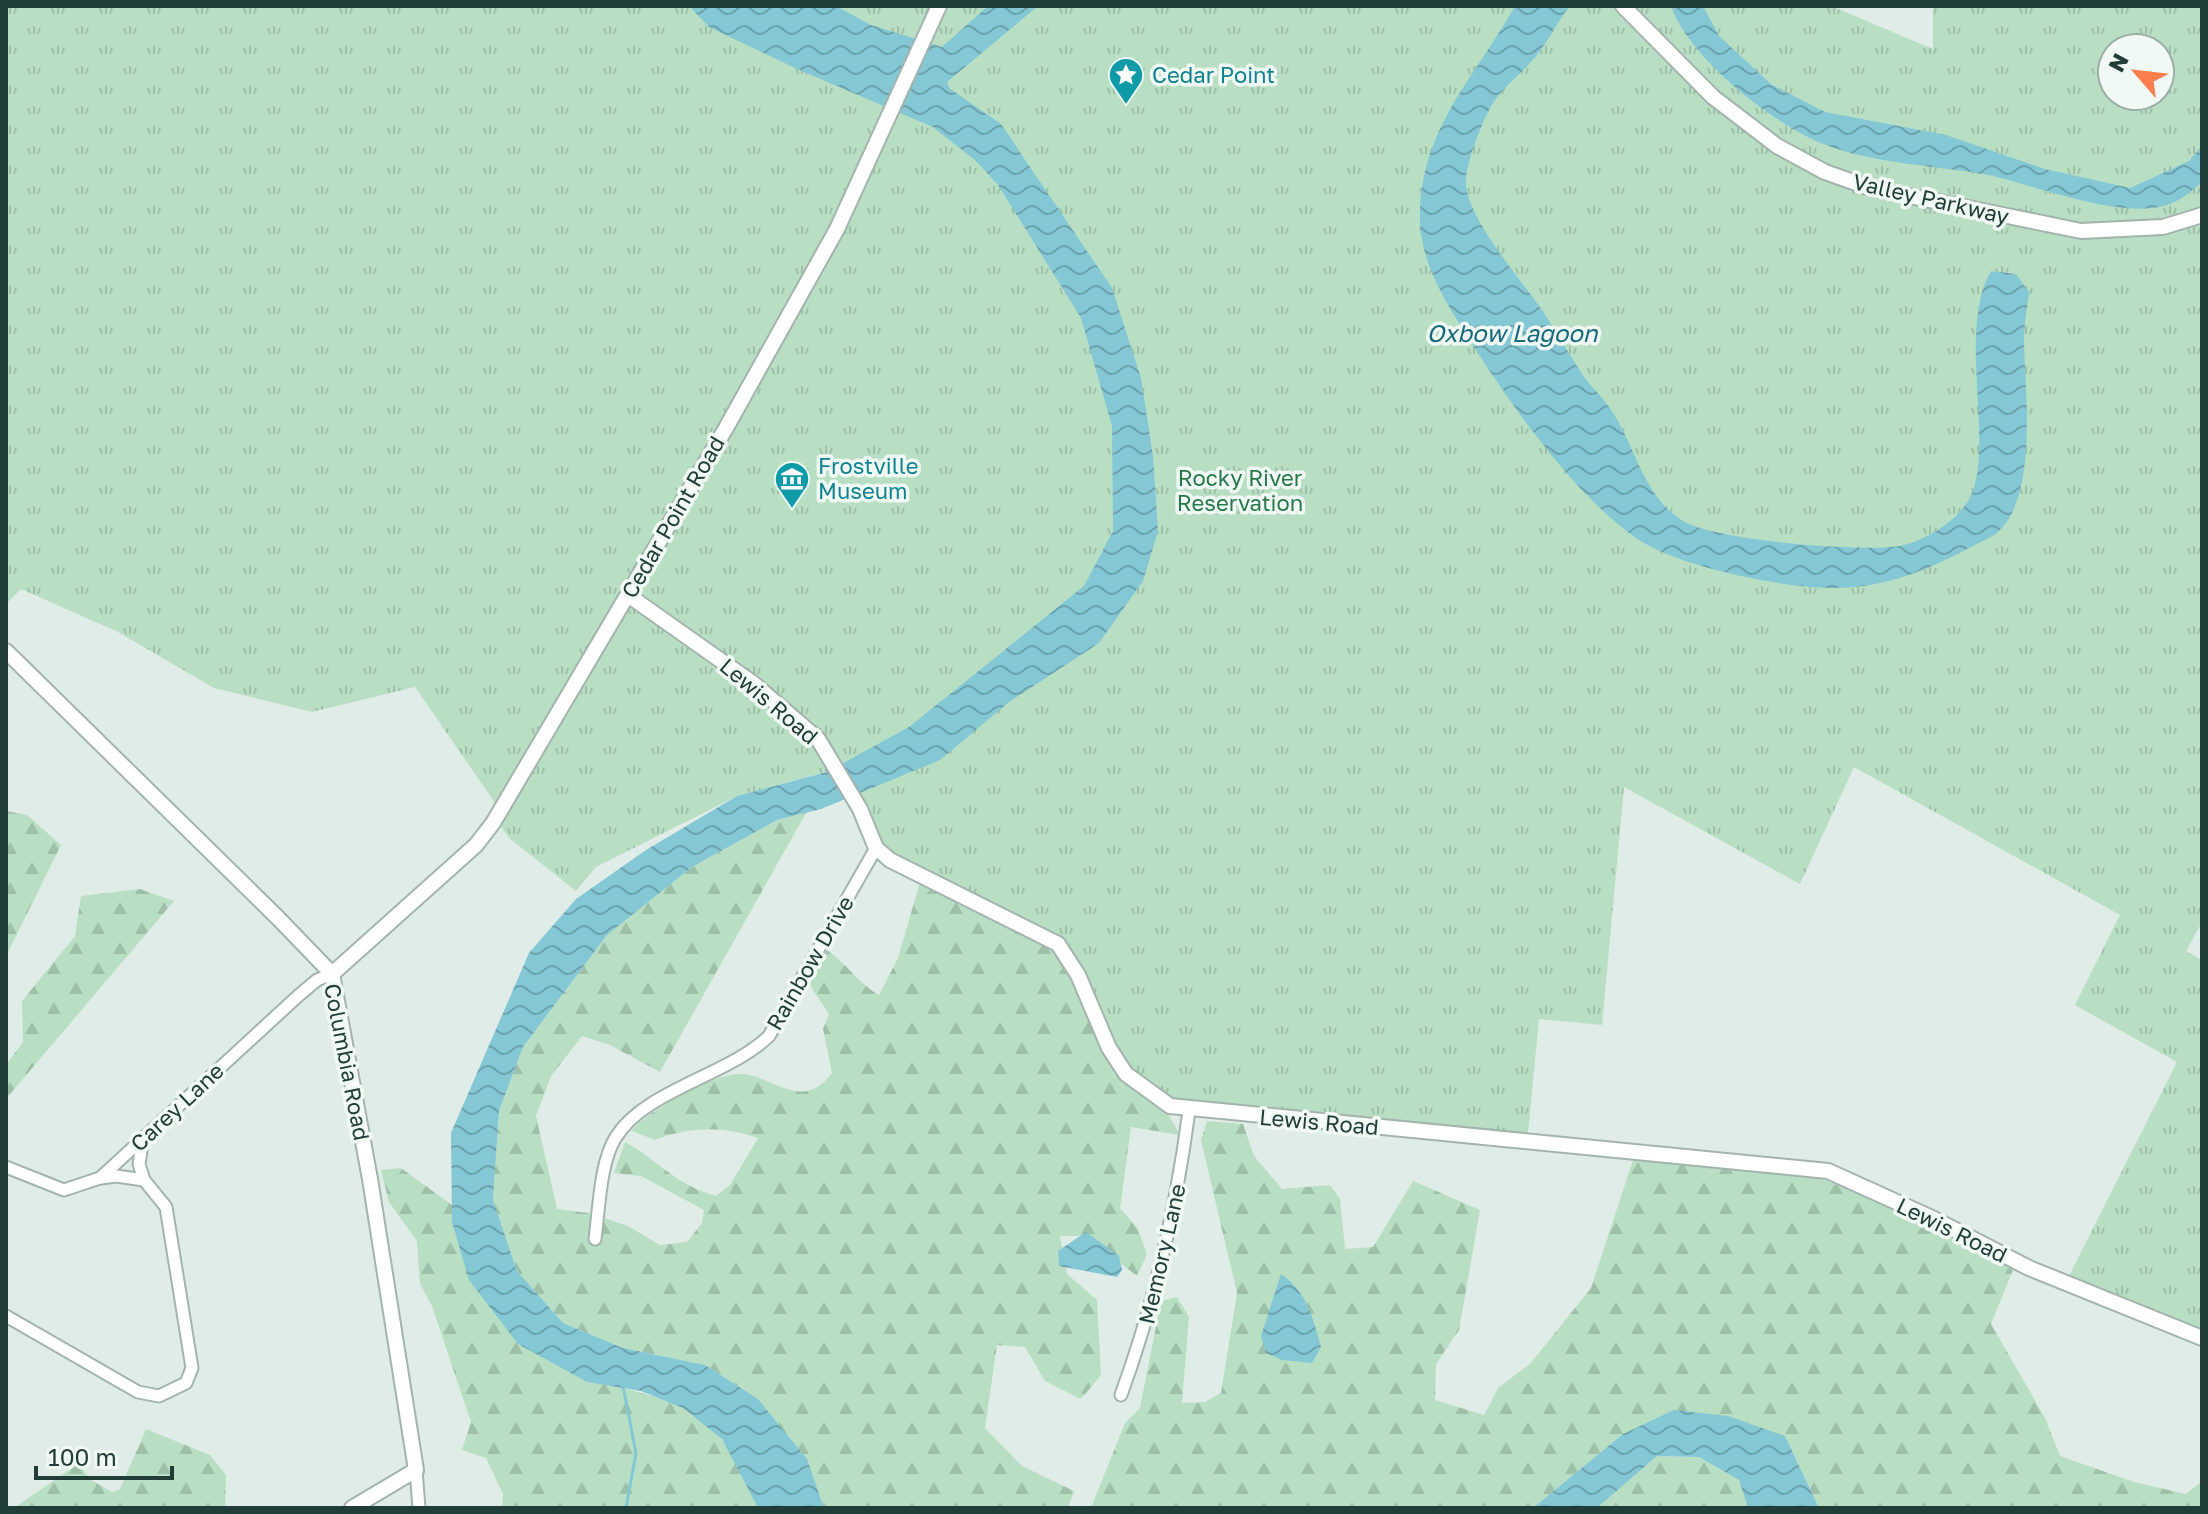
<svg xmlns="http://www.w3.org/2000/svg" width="2208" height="1514" font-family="'Golos Text',sans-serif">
<defs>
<pattern id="forest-firs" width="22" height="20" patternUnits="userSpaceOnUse" patternTransform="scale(2)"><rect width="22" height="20" fill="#b8dfc3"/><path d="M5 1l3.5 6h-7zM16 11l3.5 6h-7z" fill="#9ec0a8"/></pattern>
<pattern id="park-tufts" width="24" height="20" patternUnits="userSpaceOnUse" patternTransform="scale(2)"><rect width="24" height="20" fill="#b8dfc3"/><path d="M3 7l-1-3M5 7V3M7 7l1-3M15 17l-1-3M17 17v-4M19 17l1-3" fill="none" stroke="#9ec0a8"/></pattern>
<pattern id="water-waves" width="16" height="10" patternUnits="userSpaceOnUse" patternTransform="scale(2)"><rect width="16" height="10" fill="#84c7d5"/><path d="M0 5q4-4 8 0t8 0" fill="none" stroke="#6ca3ae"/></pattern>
</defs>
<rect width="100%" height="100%" fill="#e0ece7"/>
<g fill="url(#forest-firs)">
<path d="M6,811L27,815L61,845L6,956Z"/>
<path d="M806,813L660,1072L610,1045L582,1036L551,1076L536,1116L557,1209L588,1213L628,1226L660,1245L687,1242L702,1223L704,1210L641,1176L614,1173L625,1142C661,1162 674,1184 716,1196L730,1185L758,1138C723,1126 691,1126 655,1140L632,1131C649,1110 713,1073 741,1074C771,1074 802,1114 832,1073L823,1029L829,1014L809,984L827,950C846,963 858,983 879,995L898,958L920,882L1050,948L1074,978L1113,1068L1168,1114L1180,1135L1131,1127L1120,1208L1138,1229L1147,1254L1137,1276L1085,1236H1060L1067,1274L1097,1300L1101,1375L1081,1399L1045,1381L1025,1347L997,1345L985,1428L1022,1466L1074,1491L1068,1508H824L807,1460L758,1399L705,1365L623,1348L563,1323L517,1271L493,1200L499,1111L523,1047L607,935L692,867L777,820Z"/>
<path d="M140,889L174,901L6,1099V1065L23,1042L22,1001L75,936L81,896Z"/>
<path d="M1207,1121L1243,1124L1254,1156L1282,1189L1330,1185L1340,1199L1345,1249L1373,1247L1413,1181L1480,1210L1459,1330L1436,1364L1435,1400L1484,1415L1499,1387L1530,1364L1591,1288L1633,1160L1815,1176L1937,1226L2013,1270L1991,1324L2045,1418L2060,1456L2134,1482L2186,1494L2202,1481V1508H1819L1785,1436L1623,1434L1533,1508H1091L1125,1423L1140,1408L1161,1301L1177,1297L1189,1317L1182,1403L1205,1402L1221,1393L1237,1293L1201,1140Z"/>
<path d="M401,1168L452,1205V1222L587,1382C633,1389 693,1400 723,1441C737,1460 747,1486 758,1508H502L503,1494L486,1458L462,1450L471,1422L432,1306L420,1284L417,1241L389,1202L381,1170Z"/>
<path d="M146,1429L210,1455L226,1475L225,1507L14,1508L78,1464L91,1480L112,1492L120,1489Z"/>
<path d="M1657,1456L1699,1457L1739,1480L1748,1508H1597Z"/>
</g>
<path fill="url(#park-tufts)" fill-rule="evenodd" d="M6,6H1831L1933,49V6H2202V922L2186,951L2202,960V1337L2066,1282L2177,1062L2075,1005L2120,915L1854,767L1800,884L1624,787L1602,1025L1539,1019L1527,1143L1174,1109L1116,1066L1067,945L893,862L837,769L737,796L596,867L576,891L509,838L497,821L502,813L415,687L312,712L214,688L118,632L21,589L6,604ZM2112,48H2160V96H2112Z"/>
<g fill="url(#water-waves)">
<path d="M689,6H836L871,25L942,47L988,6H1038L947,82L949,88L1001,124L1112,288L1141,378L1153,456L1158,531L1143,581L1099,643L1009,702L940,760L821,809L777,820L692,867L607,935L523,1047L499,1111L493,1200L517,1271L563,1323L623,1348L705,1365L758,1399L807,1459L824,1508H758L722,1439L683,1408L641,1391L587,1382L518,1344L469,1280L452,1222L451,1133L529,953L576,899L646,850L737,796L827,772L909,727L1084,586L1113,531L1112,426L1081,318L998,185L976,161L933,127L797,69L709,27Z"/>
<path d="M1515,6H1570C1558,20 1551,37 1540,51C1527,69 1508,82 1495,100C1484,116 1464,166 1466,185C1469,221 1523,282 1544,313C1557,333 1569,354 1582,374C1590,386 1601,395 1609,407C1636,444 1641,495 1683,521C1713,540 1868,554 1904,545C1925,540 1951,524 1964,507C2001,462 1954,334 1991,271L2016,274L2029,292C2027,308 2024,325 2024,342C2025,391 2038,496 1998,532C1991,538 1979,542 1971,547C1930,569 1887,587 1839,588C1786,589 1676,567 1633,536C1577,496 1515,411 1478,353C1453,313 1422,271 1420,222C1418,131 1474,79 1515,6Z"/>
<path d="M1671,6H1703L1719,36L1772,85L1825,112L1946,135L2045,169L2130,188L2189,161L2202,146V182C2192,191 2180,201 2167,205C2120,220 2036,185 1988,175C1934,165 1872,164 1821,143C1771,122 1689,58 1671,6Z"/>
<path d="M1086,1232L1119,1256L1122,1270L1117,1277L1059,1266L1058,1251Z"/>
<path d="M1281,1274C1307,1292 1313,1318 1321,1347L1312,1363L1282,1360L1266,1353L1261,1336Z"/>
<path d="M1674,1410L1728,1416L1785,1436L1819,1508H1748L1739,1480L1699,1457L1657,1456L1597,1508H1533L1623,1434Z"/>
</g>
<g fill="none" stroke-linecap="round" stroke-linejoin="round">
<path stroke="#84c7d5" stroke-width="3" d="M623,1386L636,1453L626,1508"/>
<defs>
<g id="minor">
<path d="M6,1167L64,1190L100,1178L298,996L317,980L332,974"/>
<path d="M101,1178L116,1176L144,1180"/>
<path d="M595,1239C599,1210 600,1161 616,1137C645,1090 729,1075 769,1036L876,848"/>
<path d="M6,1316L138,1392L159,1396L186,1383L192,1368L166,1207L144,1180L139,1164L143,1138"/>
<path d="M1121,1395C1155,1302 1176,1209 1189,1111"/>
<path d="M416,1470L419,1508"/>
</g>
<g id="tertiary">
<path d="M1623,6L1713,97L1777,146L1825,172L1870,188L2081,231L2163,227L2202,215"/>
<path d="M628,595L754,684L818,739L860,809L876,848L890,860L1058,944L1078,975L1109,1048L1126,1074L1170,1106L1828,1171L1934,1219L2029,1268L2202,1338"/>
<path d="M6,651L279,919L332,974L370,1179L416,1470L352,1508"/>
<path d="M332,974L476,845L493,823L726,428L837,229L939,6"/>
</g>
</defs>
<use href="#minor" stroke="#a3b4af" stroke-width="15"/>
<use href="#tertiary" stroke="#a3b4af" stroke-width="18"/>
<use href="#minor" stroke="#fff" stroke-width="11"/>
<use href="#tertiary" stroke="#fff" stroke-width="14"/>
</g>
<defs>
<symbol id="sight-pin" viewBox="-11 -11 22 30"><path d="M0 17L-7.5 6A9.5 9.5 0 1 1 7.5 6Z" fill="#0f9aa8" stroke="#f1f9f5"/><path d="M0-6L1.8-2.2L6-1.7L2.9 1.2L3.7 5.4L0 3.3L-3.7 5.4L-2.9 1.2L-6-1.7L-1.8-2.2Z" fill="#fff"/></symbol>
<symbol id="museum-pin" viewBox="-11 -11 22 30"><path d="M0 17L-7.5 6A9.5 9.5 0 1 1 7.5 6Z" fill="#0f9aa8" stroke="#f1f9f5"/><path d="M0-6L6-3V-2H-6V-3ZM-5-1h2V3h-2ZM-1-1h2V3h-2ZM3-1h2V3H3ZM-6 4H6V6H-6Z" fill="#fff"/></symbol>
</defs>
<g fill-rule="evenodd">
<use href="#sight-pin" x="1106" y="55" width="40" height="54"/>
<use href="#museum-pin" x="772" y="459" width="40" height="54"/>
</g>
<g text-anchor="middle" stroke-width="7" stroke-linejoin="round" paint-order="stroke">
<g font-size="22" fill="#0d838f" stroke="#f1f9f5" text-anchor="start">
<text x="1152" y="83">Cedar Point</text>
<text x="818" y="474">Frostville<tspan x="818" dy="25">Museum</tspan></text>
</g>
<g font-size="22" fill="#203e37" stroke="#f1f9f5">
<text transform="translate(1931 199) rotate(13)" y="8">Valley Parkway</text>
<text transform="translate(673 517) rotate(-60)" y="8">Cedar Point Road</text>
<text transform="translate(769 701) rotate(40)" y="8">Lewis Road</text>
<text transform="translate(810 963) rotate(-60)" y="8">Rainbow Drive</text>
<text transform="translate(347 1062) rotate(79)" y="8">Columbia Road</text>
<text transform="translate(177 1107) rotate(-43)" y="8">Carey Lane</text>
<text transform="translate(1319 1122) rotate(5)" y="8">Lewis Road</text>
<text transform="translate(1952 1230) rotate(26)" y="8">Lewis Road</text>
<text transform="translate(1162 1254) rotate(-77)" y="8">Memory Lane</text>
</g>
<g font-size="22" fill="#277848" stroke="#f1f9f5">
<text x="1240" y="486">Rocky River<tspan x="1240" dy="25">Reservation</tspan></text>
</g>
<g font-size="24" font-style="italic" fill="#166a7e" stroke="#f1f9f5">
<text x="1512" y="342">Oxbow Lagoon</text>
</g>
</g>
<rect width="2208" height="1514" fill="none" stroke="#203e37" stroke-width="16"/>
<g transform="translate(2136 72) rotate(298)"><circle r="38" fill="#f1f9f5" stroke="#9daea9" stroke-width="2"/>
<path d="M0-6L14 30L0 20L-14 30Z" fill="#fb7e4f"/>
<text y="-12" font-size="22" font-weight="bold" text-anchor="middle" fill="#203e37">N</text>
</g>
<path d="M36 1466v12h136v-12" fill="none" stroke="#203e37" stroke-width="4"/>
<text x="48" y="1466" font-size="24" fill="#203e37" stroke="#f1f9f5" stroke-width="6" paint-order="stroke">100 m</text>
</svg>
